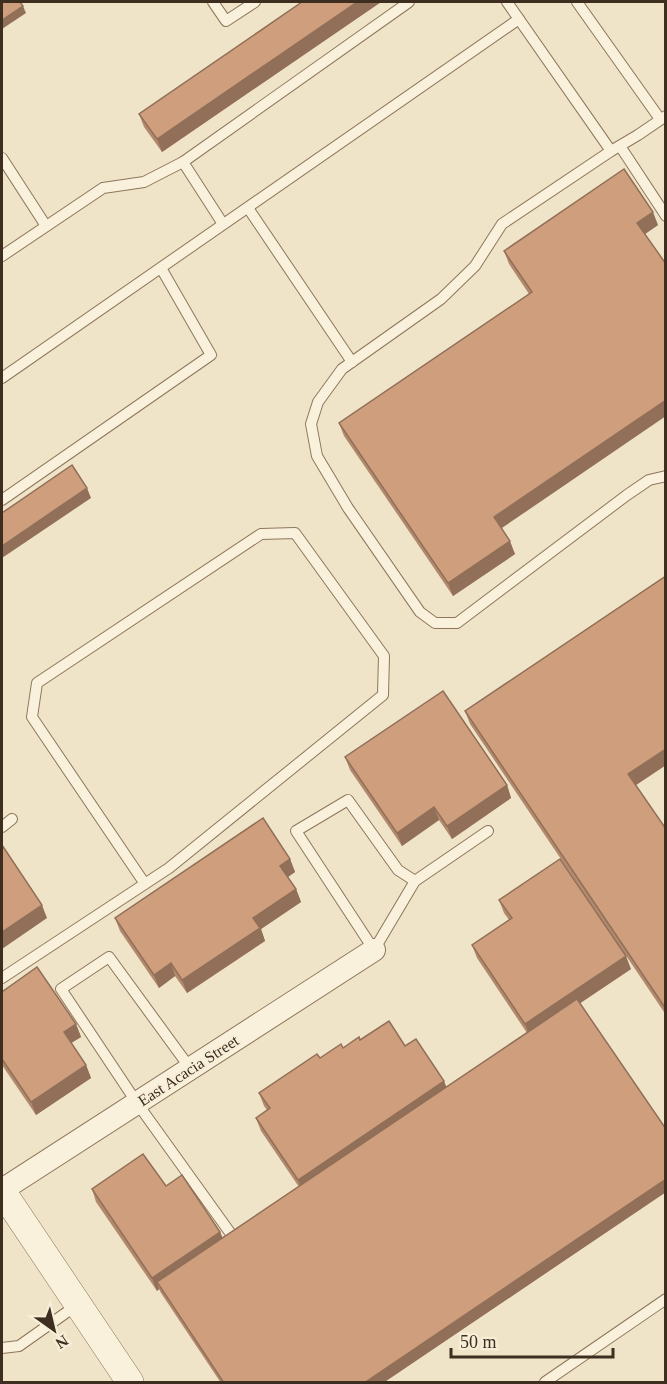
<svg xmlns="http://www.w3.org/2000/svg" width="667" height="1384" font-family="Georgia,serif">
<rect width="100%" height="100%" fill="#f0e4c8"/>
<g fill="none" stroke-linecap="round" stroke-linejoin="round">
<defs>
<g id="service">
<path d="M213,2L226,21L255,2"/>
<path d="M507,2L611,151L638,135L666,116"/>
<path d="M577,2L660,119"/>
<path d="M620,146L666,216"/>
<path d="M611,151L502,224L475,266L441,299L342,369L318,402L311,424L317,456L348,508L420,612L435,623H457L627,495L649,480L666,476"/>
<path d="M2,158L46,226"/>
<path d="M183,162L223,224"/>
<path d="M248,208L352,362"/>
<path d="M2,256L103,188L144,182L183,162L409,2"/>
<path d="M2,378L519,19"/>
<path d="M2,500L211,355L161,268"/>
<path d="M2,827L12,819"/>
<path d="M415,881L374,950L296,831L348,800L398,870L415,881L488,831"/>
<path d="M2,978L169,868L383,695L384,656L295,533L261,534L37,683L32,717L145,884"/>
<path d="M190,1068L109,957L61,989L137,1103L231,1234"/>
<path d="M2,1348L19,1346L77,1305"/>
<path d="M545,1382L666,1299"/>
</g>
<path id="minor" d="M2,1190L374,950"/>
<path id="tertiary" d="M2,1191L130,1382"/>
</defs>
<use href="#service" stroke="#8d765c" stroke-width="12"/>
<use href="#minor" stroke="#8d765c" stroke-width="24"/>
<use href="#tertiary" stroke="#8d765c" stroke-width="28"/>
<use href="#service" stroke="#faf1dc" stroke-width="10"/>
<use href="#minor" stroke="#faf1dc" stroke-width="22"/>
<use href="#tertiary" stroke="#faf1dc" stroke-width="27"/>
</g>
<g fill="#b2896c">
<path d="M302,2H381L162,152L144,127L139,114Z"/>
<path d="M658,225L645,234L501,528L515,554L453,596L344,436L339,423L529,294L509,264L504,251Z"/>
<path d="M666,576V765L636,785L666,829V1015L470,724L465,711Z"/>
<path d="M345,757L507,785L511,798L452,839L439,820L402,846L350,770Z"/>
<path d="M290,859L295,872L288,877L296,889L301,902L261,929L265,941L187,993L175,976L159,988L120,931L115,918Z"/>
<path d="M499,900L631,969L580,1003L666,1129V1192L383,1383H221L161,1293L159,1289L157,1291L96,1202L92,1189L166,1186L220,1232L223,1238L299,1187L261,1131L256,1118L267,1110L264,1106L259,1093L320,1058L360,1040L405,1046L444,1081L446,1087L527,1033L477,958L472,945L509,920L504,913Z"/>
<path d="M2,992L76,1024L81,1037L71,1043L86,1065L91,1078L36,1115L2,1065Z"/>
</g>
<g fill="#916f58">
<path d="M357,2H381L162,152L157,139Z"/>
<path d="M23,6L26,13L2,29V20Z"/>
<path d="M653,212L658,225L642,236L637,223Z"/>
<path d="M666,400V416L499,530L494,517Z"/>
<path d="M87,488L91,498L2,558V546Z"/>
<path d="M510,541L515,554L453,596L448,583Z"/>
<path d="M666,749V765L633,787L628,774Z"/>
<path d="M507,785L511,798L452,839L447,826Z"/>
<path d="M434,807L439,820L402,846L397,833Z"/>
<path d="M290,859L295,872L285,879L280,866Z"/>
<path d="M296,889L301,902L261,929L265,941L187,993L182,980L253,918Z"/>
<path d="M42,905L47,918L2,949V932Z"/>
<path d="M626,956L631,969L530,1037L525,1024Z"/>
<path d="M171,963L175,976L159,988L154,975Z"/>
<path d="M76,1024L81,1037L68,1045L64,1032Z"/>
<path d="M86,1065L91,1078L36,1115L31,1102Z"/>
<path d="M444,1081L449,1094L303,1193L298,1180Z"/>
<path d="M666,1179V1192L383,1383H364Z"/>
<path d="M220,1232L225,1245L157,1282L159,1289L157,1291L152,1278Z"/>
</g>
<g fill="#cf9f7d" stroke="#916f58" stroke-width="1.5">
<path d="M2,2H20L23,6L2,20Z"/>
<path d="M302,2H357L157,139L139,114Z"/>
<path d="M624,169L653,212L637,223L666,264V400L494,517L510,541L448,583L339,423L532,292L504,251Z"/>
<path d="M72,465L87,488L2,546V513Z"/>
<path d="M666,576V749L628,774L666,829V1009L465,711Z"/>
<path d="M443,691L507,785L447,826L434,807L397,833L345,757Z"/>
<path d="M263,818L290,859L280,866L296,889L253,918L260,928L182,980L171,963L154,975L115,918Z"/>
<path d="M2,845L42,905L2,932Z"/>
<path d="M560,859L626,956L525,1024L472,945L512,918L499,900Z"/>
<path d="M37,967L76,1024L64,1032L86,1065L31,1102L2,1059V992Z"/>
<path d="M577,999L666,1129V1179L364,1383H224L157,1282Z"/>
<path d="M389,1021L405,1046L416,1039L444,1081L298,1180L256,1118L270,1108L259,1093L317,1054L320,1058L341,1044L343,1048L359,1037L360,1040Z"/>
<path d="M143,1154L166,1186L182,1175L220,1232L152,1278L92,1189Z"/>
</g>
<g text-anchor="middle" stroke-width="5" stroke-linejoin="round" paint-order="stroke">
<g font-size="16" fill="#3d2e20" stroke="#f7eed8">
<text transform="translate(188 1070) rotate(-33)" y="6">East Acacia Street</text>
</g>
</g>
<rect width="667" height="1384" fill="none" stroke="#3d2e20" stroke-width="6"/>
<g transform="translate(54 1330) rotate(146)" stroke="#f7eed8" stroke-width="4.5" paint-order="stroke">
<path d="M0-4.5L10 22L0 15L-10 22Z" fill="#3d2e20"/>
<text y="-9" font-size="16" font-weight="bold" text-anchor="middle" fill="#3d2e20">N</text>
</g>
<path d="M451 1348v9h162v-9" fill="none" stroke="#3d2e20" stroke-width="3"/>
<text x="460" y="1348" font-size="18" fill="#3d2e20" stroke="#f7eed8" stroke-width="4.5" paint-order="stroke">50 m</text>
</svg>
